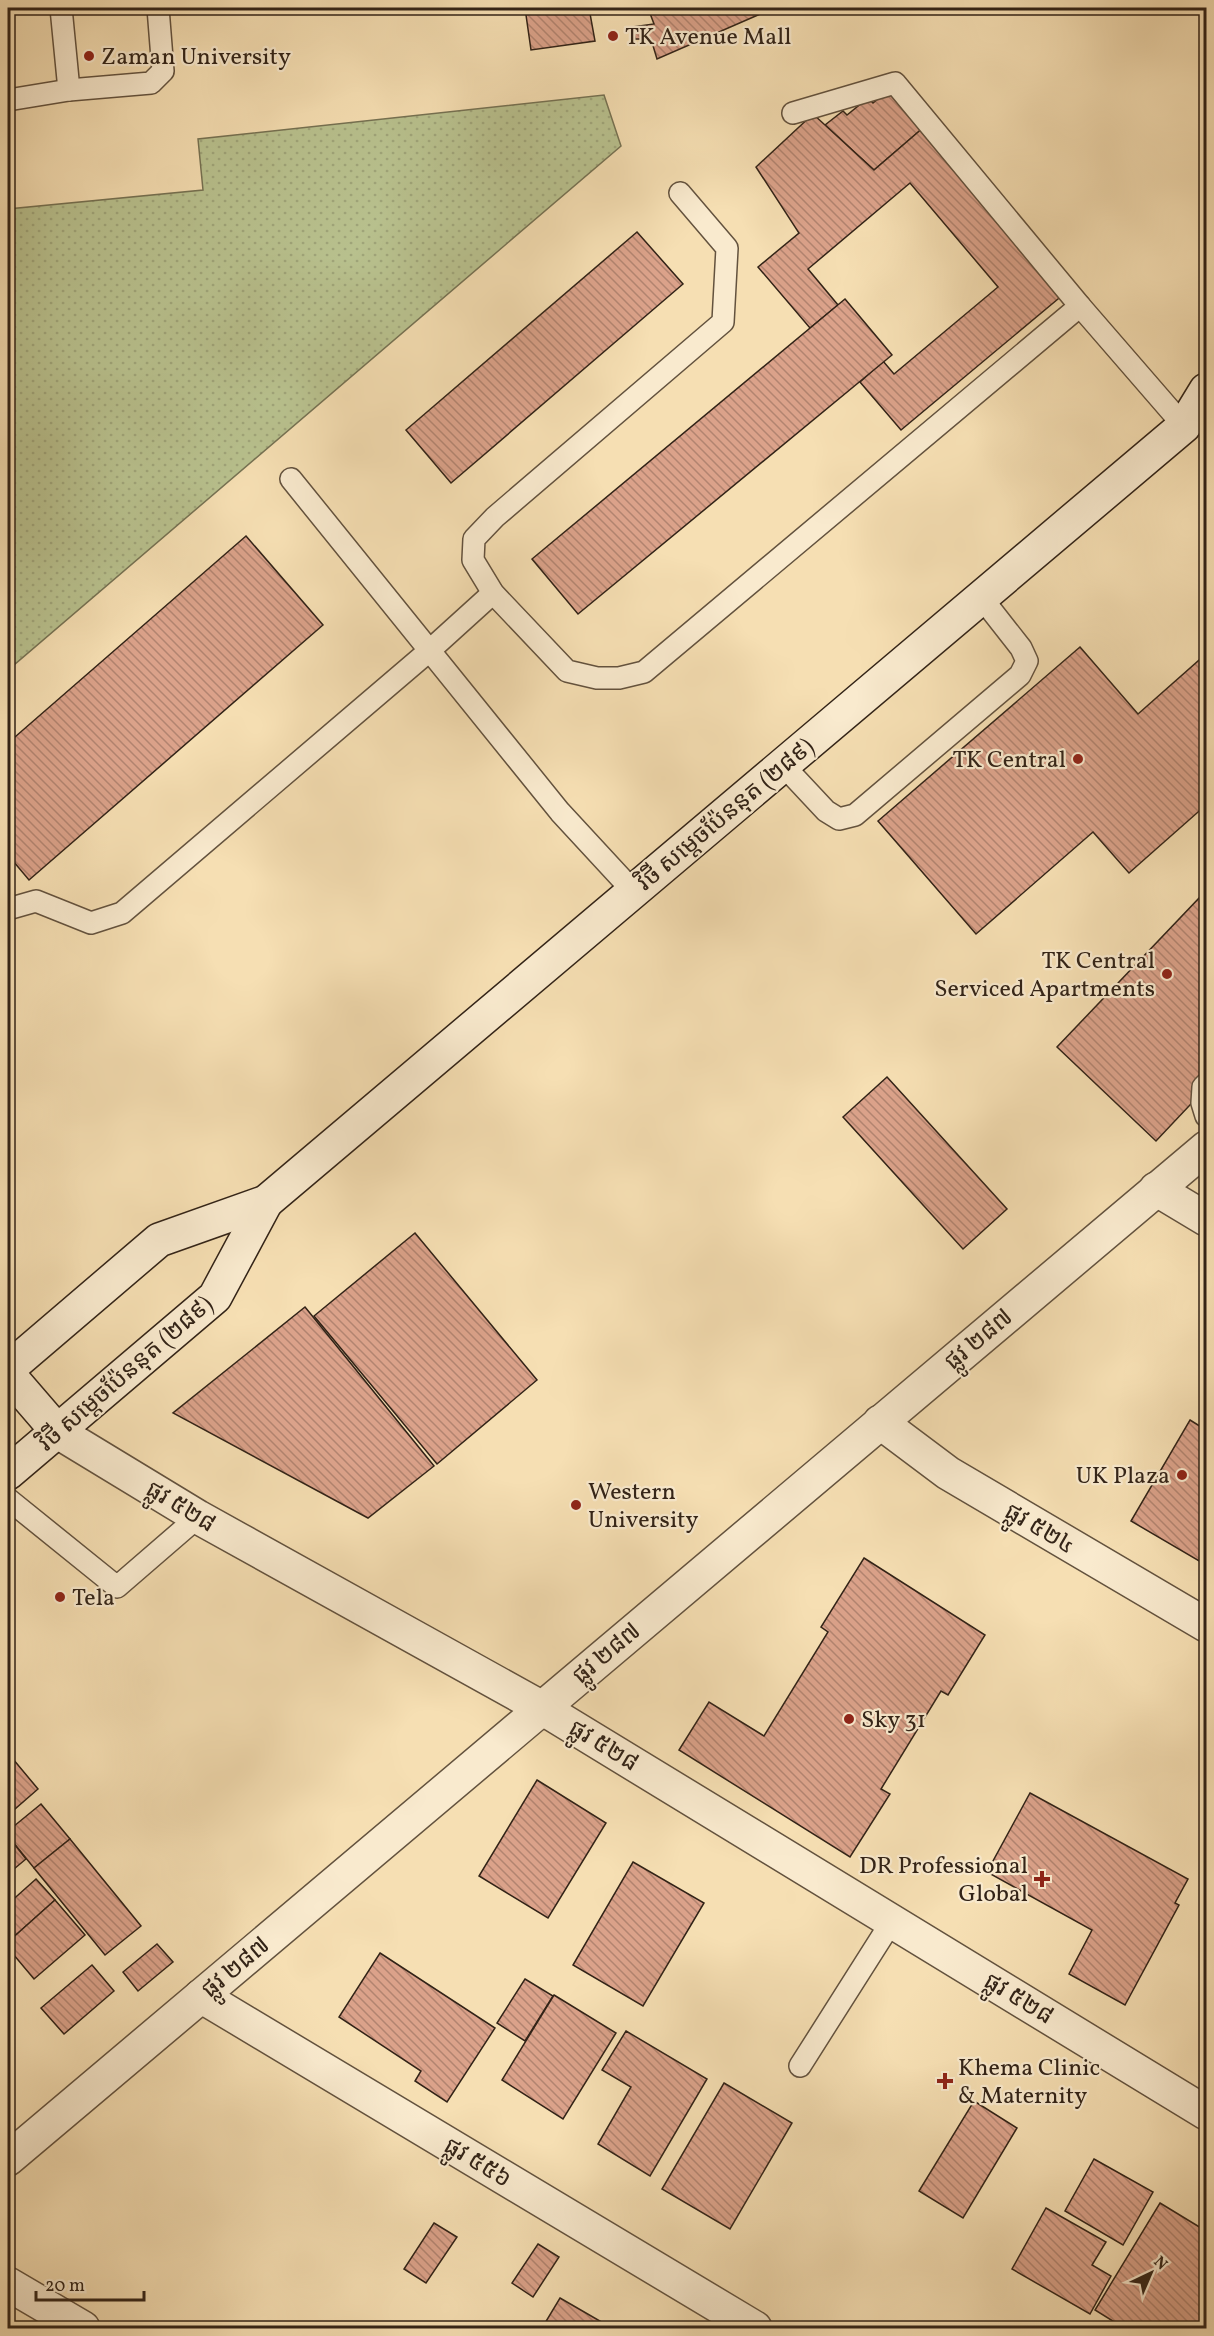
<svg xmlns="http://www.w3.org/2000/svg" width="1214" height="2336" font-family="Vollkorn,'Noto Sans Khmer',serif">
<defs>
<pattern id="grass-dots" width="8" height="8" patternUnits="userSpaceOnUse" patternTransform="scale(1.5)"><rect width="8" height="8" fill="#b9c28f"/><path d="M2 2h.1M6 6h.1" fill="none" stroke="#a0a67b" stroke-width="1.8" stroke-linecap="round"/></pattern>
<pattern id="building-back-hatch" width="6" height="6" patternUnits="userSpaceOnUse" patternTransform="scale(1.5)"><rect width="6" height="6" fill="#dba28a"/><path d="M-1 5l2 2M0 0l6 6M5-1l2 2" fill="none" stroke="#b28470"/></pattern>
</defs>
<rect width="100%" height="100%" fill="#f6dfb3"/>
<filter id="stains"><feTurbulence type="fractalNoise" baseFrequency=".00333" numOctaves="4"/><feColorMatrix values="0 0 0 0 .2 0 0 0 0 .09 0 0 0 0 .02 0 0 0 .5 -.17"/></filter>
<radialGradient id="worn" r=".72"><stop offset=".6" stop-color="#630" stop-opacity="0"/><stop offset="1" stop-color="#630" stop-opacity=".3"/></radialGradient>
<path fill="url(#grass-dots)" stroke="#767253" stroke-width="1.5" d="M604,95L621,146L8,670V209L203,190L198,139Z"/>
<g fill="url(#building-back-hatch)" stroke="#322317" stroke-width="1.5">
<path d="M525,8H589L595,41L531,50Z"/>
<path d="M648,8H774L657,59L651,39H635L633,27L654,24Z"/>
<path d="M892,87L924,127L874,170L825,125L843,111L847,115L868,98L873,103Z"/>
<path d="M813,114L874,170L924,127L1064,294L901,430L860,382L883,361L894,374L998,287L910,183L808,269L838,305L810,328L758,267L799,233L756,167Z"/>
<path d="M637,232L683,284L451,483L406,430Z"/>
<path d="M845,299L892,355L578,614L532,559Z"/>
<path d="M246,536L323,625L29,880L8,855V743Z"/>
<path d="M1080,647L1138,714L1206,654V805L1129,873L1093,832L976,934L878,821Z"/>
<path d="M1202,895L1206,900V1088L1156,1141L1057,1047Z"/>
<path d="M887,1077L1007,1209L963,1249L843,1117Z"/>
<path d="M415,1233L537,1380L437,1464L314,1316Z"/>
<path d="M305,1307L434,1466L368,1518L173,1413Z"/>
<path d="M1190,1420L1206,1430V1565L1131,1521Z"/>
<path d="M864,1558L985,1635L948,1695L941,1691L881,1789L890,1794L850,1857L679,1750L709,1702L764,1736L828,1632L821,1627Z"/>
<path d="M8,1753L38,1789L8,1815Z"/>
<path d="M537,1780L606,1823L548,1918L479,1876Z"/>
<path d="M1030,1793L1188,1879L1175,1903L1179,1905L1125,2005L1069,1974L1092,1930L987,1872Z"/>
<path d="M41,1804L70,1839L34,1868L8,1836V1831Z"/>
<path d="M8,1836L26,1859L8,1874Z"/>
<path d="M70,1839L141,1926L105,1955L34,1868Z"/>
<path d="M633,1862L704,1903L643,2006L573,1965Z"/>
<path d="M36,1879L55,1900L8,1942V1904Z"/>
<path d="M55,1900L85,1935L34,1979L8,1948V1942Z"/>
<path d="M157,1944L173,1962L138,1991L123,1972Z"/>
<path d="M380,1953L495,2028L447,2102L415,2081L421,2071L339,2017Z"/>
<path d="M92,1965L114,1991L64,2034L41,2008Z"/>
<path d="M525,1979L553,1996L525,2041L497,2023Z"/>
<path d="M554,1995L616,2033L563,2119L502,2080Z"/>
<path d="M626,2031L707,2079L650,2176L598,2144L631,2087L602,2070Z"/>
<path d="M724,2083L792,2123L730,2229L662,2189Z"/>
<path d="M974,2101L1017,2128L963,2218L919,2191Z"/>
<path d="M1094,2159L1153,2192L1123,2245L1065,2211Z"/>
<path d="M1160,2203L1206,2231V2310L1195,2328H1124L1095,2310Z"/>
<path d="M1046,2208L1106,2242L1092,2265L1111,2276L1090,2314L1012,2269Z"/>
<path d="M434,2223L457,2237L426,2283L404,2269Z"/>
<path d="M538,2244L559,2257L533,2297L512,2283Z"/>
<path d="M560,2298L612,2328H542Z"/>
</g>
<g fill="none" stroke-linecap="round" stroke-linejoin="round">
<defs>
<g id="lane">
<path d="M61,8L69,90"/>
<path d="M8,100L69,90L151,83L163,71L158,8"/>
<path d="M793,113L895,83L1080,306"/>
<path d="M680,193L727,248L723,322L495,517L474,539L473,560L493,593L567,671L597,678H619L644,672L1080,306L1184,426"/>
<path d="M291,479L560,812L633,891"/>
<path d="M783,765L826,811L839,819L855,815L1020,675L1027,661L1021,648L981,597"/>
<path d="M8,909L36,901L91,923L122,913L429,651L493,593"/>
<path d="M1206,1084L1203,1087L1202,1103L1206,1116"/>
<path d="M8,1499L117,1587L198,1517"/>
<path d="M800,2066L892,1921"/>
</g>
<g id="street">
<path d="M1156,1189L1206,1219"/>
<path d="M880,1422L948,1473L1206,1625"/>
<path d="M58,1432L198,1517L542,1708L1206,2113"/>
<path d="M201,1996L755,2328"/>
<path d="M8,2159L1206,1148"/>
<path d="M8,2284L83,2328"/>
</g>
<g id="secondary">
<path d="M8,1369L159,1240L266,1202L1184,426L1206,390"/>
<path d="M8,1374L58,1432"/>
<path d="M8,1473L215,1297L266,1202"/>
</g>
</defs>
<use href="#lane" stroke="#63523e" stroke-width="24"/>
<use href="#street" stroke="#63523e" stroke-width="36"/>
<use href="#secondary" stroke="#322317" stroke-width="36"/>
<path stroke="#322317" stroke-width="4" stroke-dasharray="1.5 3" stroke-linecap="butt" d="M625,8L628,15"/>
<use href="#lane" stroke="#f9eace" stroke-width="21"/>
<use href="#street" stroke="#f9eace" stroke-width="33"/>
<use href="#secondary" stroke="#f9eace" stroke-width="33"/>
</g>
<g fill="#8f2418" stroke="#f9eace" stroke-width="2">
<circle cx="613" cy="36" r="6"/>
<circle cx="89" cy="56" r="6"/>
<circle cx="1078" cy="759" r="6"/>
<circle cx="1167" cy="974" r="6"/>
<circle cx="1182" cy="1475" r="6"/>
<circle cx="576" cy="1505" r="6"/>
<circle cx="60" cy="1597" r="6"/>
<circle cx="849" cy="1719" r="6"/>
<path d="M1039 1870h6v6h6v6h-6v6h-6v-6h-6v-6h6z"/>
<path d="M942 2072h6v6h6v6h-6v6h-6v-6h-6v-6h6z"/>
</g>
<g text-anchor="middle" stroke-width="4.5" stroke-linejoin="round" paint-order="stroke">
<g font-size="24" fill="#322317" stroke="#f9eace" text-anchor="start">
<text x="625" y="44">TK Avenue Mall</text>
<text x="101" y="64">Zaman University</text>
<text x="1066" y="767" text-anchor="end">TK Central</text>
<text x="1155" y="968" text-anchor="end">TK Central<tspan x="1155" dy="28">Serviced Apartments</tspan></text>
<text x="1170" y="1483" text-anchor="end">UK Plaza</text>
<text x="588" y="1499">Western<tspan x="588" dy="28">University</tspan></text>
<text x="72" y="1605">Tela</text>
<text x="861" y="1727">Sky 31</text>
<text x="1028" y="1873" text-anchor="end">DR Professional<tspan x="1028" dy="28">Global</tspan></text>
<text x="958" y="2075">Khema Clinic<tspan x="958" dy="28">&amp; Maternity</tspan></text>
</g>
<g font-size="24" fill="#322317" stroke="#f9eace">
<text transform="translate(725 814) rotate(-40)" y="8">វិថី សម្តេចប៉ែននុត (២៨៩)</text>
<text transform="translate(978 1339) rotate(-40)" y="8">ផ្លូវ ២៨៧</text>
<text transform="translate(125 1373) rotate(-41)" y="8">វិថី សម្តេចប៉ែននុត (២៨៩)</text>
<text transform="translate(181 1506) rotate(31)" y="8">ផ្លូវ ៥២៨</text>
<text transform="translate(1040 1528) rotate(30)" y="8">ផ្លូវ ៥២៤</text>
<text transform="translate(606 1653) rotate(-40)" y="8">ផ្លូវ ២៨៧</text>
<text transform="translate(604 1745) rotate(31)" y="8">ផ្លូវ ៥២៨</text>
<text transform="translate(235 1967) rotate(-40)" y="8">ផ្លូវ ២៨៧</text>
<text transform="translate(1019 1998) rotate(31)" y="8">ផ្លូវ ៥២៨</text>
<text transform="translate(478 2162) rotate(31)" y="8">ផ្លូវ ៥៥៦</text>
</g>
</g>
<rect width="1214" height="2336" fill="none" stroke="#f6dfb3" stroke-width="30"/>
<rect x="9" y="9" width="1196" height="2318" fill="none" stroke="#322317" stroke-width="3"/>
<rect x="15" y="15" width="1184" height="2306" fill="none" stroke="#322317" stroke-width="1.5"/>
<g transform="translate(1151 2273) rotate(44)" stroke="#f9eace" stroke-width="4.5" paint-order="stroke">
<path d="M0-4.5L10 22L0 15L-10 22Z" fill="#322317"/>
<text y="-9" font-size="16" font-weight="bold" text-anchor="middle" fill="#322317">N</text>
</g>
<path d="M36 2291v9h108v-9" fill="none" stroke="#322317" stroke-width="3"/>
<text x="45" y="2291" font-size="18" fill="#322317" stroke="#f9eace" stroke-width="4.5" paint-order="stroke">20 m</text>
<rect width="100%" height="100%" filter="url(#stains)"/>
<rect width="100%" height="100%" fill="url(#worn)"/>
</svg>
